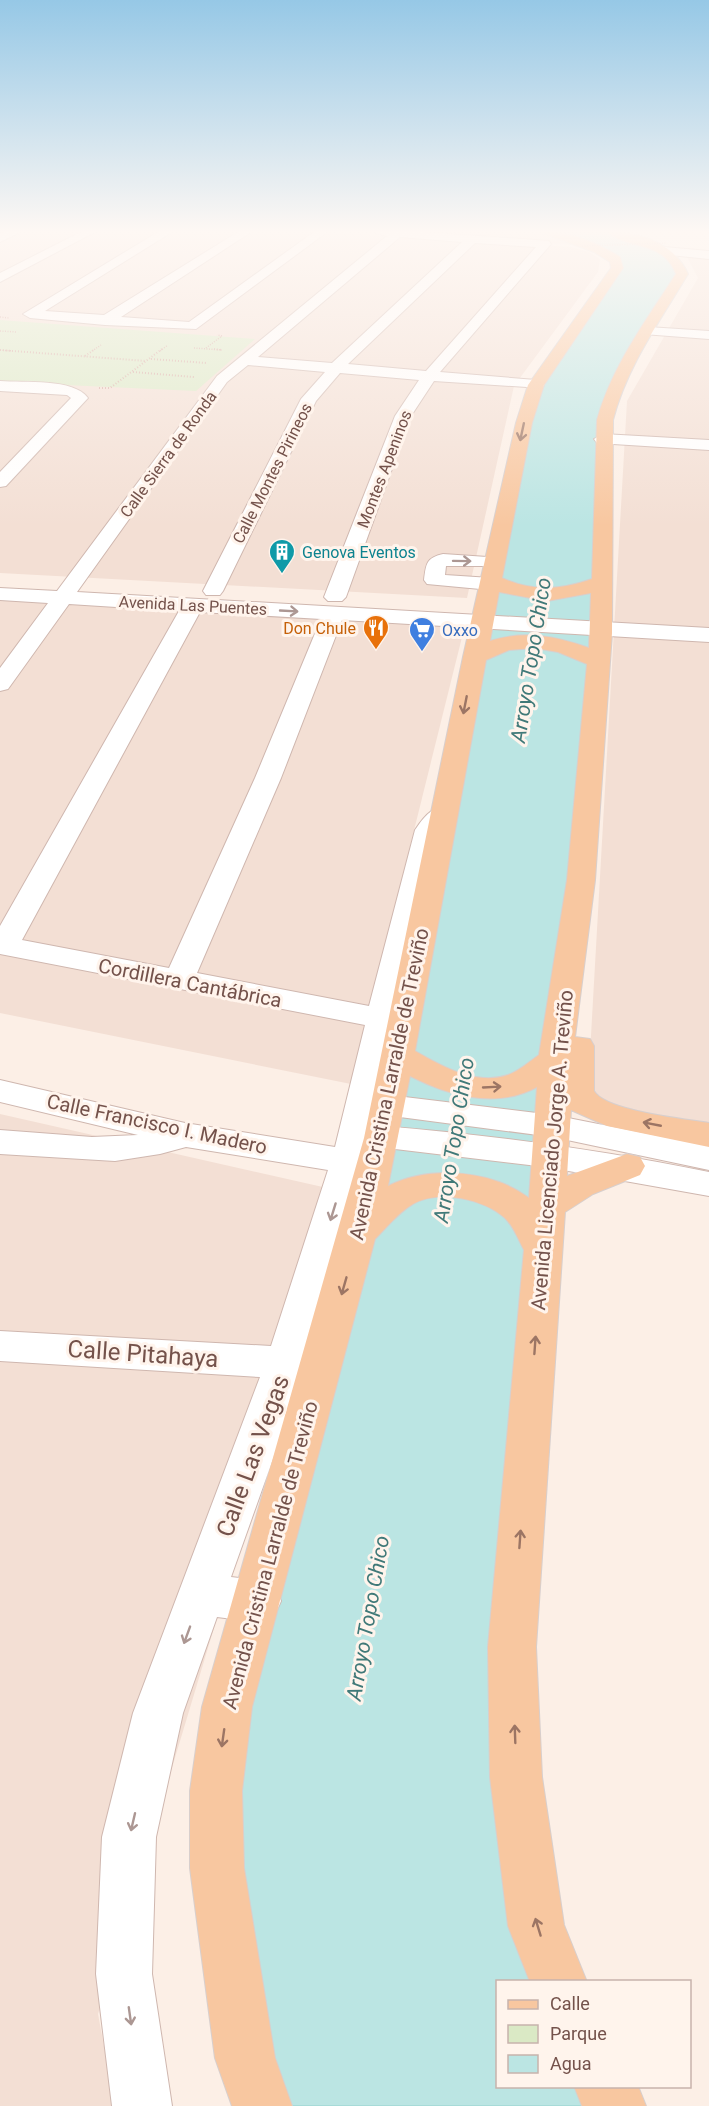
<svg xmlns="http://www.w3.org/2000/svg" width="709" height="2106" font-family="Roboto,sans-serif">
<rect width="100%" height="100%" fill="#fcefe6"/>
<g fill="#f3dfd4">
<path d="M0,232H321L571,247L589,252L600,259L598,272L514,386L467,598L0,573Z"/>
<path d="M346,232H551L576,245Z"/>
<path d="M686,255L709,257V1133L587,1106L627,401L698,278Z"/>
<path d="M0,600L465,625L351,1084L0,1013Z"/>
<path d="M0,1114L345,1192L98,2014L115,2106H0Z"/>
</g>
<path fill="#dae9c5" d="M0,320L255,339L196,391L0,382Z"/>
<path fill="#bbe5e3" stroke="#a1d7d5" stroke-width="1.5" d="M546,232H614L659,248L682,274L609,400L604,530L512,1647L559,1981L498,1982V2086L604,2087L616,2106H262L216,1791L536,385L617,268L598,249Z"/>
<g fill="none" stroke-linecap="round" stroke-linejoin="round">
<defs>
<g id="minor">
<path d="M5,232H20L0,242V234Z"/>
<path d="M81,232H95L0,282V273Z"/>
<path d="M158,232H172L45,311L104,315L238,232H251L121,317L189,322L314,232H327L196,329L105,325L30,318L23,314Z"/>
<path d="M372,232H422L549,241L551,244L440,372L536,380L544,385L542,388L434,381L411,416L346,597L342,601H328L324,597L395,416L419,380L340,373L316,401L223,591L220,595H206L203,591L301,399L325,372L248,365L227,382L77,592L709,628V642L342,620L281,778L197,973L369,1006L415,830C425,815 434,804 452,808L456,814L442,832L432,867L381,1097L388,1095L553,1115L709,1146V1170L553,1137L377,1114L374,1129L382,1126C492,1135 601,1150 709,1172V1196L546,1167L370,1146L307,1363L231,1577L257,1580L274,1586L281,1601L274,1616L257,1622L217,1617L183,1713L156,1837L152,1974L172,2106H112L96,1974L102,1837L133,1713L260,1377L0,1361V1331L271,1346L328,1170L186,1147L160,1154L115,1161L0,1154V1130L92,1137L138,1135L0,1102V1080L185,1123L335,1147L365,1025L0,954V926L179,611L69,604L8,689L0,691V668L48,603L0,600V588L57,591L217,376L387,236ZM400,237L462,242L332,363L258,357ZM475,243L536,247L426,371L348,364ZM200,612L321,619L255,778L169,968L22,940Z"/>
<path d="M664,247L709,251V259L660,254V248Z"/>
<path d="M648,327L709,331V339L643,334L641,331Z"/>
<path d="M0,381C24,383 74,378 88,398L6,486L0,487V472L71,398L67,395L0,391Z"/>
<path d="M603,434L709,440V450L597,443L594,439Z"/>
<path d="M443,554L502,558L505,562L502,566H446L445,575L491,578L498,580L501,584L498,588L491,590L427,584L424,580C426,564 426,558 443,554Z"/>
</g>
<g id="major">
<path d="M540,232C567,230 597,243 620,257L623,268L544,385L532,423L502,578C532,592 561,590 592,579L597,420C612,366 646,321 676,274C663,240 629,250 608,232C638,230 676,245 688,274C660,321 627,366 613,420L612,633L595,880L575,1037L590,1039L594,1046V1091C605,1111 685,1119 709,1123V1147L607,1126L571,1110L567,1176L627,1154L640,1157L645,1166L640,1175L593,1194L565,1212L536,1647L542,1777L564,1925L587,1982H530L508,1926L490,1777L488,1647L524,1250C518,1239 514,1227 505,1218C484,1199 439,1189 413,1204C398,1213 387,1227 375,1239L252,1707L242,1791L244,1868L275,2058L292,2106H232L215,2058L190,1868V1791L202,1707L364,1138L463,657L516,423L528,385L611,268L610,262L594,252ZM499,592L547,601L591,593L589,648C556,636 524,630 490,641ZM535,648L558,652L587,664L567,880L539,1055C529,1062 519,1071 508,1075C476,1086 441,1066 415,1051L486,660L509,650ZM410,1076C449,1096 497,1109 537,1087L529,1198C492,1170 430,1165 388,1186Z"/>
<path d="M574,2086H638L646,2106H582Z"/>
</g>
</defs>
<use href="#minor" stroke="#cfb7af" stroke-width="2"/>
<use href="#major" stroke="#d8cfcd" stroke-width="2"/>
<g stroke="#d6aba1" stroke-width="1.5" stroke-dasharray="1 1.5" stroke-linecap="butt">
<path d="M0,317L9,318"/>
<path d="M0,331L17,332"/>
<path d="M194,348L222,350"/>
<path d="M206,348L222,336L217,335"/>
<path d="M0,350L13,351"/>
<path d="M92,351L101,345"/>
<path d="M160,351L168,345"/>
</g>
<g stroke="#d6aba1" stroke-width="2" stroke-dasharray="1 2" stroke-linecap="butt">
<path d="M214,349L222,350"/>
<path d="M0,350L146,361"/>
<path d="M85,356L95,349"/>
<path d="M151,359L207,363"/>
<path d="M133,372L194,377"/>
<path d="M99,388H110L162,349"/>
</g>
<use href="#minor" fill="#fff" fill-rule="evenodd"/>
<use href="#major" fill="#f8c7a0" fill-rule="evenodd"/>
<path stroke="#d6aba1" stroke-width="1.5" stroke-dasharray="1 1.5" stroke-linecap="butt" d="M582,246L667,243"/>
</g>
<defs><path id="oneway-shaft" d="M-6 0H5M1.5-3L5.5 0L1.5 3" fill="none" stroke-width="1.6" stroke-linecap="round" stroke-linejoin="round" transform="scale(1.5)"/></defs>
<g stroke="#9c7564">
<use href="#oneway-shaft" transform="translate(522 432) rotate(102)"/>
<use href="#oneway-shaft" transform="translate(465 705) rotate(101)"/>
<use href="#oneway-shaft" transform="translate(492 1087) rotate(-3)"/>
<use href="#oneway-shaft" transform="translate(652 1124) rotate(-169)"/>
<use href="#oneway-shaft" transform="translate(344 1286) rotate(106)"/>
<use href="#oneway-shaft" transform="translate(535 1345) rotate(-86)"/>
<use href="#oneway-shaft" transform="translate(520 1539) rotate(-86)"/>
<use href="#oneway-shaft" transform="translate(515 1734) rotate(-92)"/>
<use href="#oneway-shaft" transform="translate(223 1738) rotate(98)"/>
<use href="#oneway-shaft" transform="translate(538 1927) rotate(-107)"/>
</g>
<g stroke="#ac9793">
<use href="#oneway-shaft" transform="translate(462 561) rotate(1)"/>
<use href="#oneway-shaft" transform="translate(289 611) rotate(3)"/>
<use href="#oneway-shaft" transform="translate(333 1212) rotate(107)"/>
<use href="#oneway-shaft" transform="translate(187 1635) rotate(110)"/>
<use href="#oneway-shaft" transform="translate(133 1822) rotate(103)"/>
<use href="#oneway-shaft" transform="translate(130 2016) rotate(82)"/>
</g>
<linearGradient id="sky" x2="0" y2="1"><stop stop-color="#96c8e6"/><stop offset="0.44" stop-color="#fef8f4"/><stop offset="1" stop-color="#fef8f4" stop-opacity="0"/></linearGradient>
<rect width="709" height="526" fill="url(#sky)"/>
<defs>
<symbol id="building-pin" viewBox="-11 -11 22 30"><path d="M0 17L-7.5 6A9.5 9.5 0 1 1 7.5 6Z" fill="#0f9aa8" stroke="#fff4ec"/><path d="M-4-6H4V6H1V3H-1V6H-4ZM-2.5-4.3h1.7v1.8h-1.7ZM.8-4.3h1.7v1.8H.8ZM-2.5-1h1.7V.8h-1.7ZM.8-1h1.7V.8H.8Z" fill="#fff"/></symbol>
<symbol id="restaurant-pin" viewBox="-11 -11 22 30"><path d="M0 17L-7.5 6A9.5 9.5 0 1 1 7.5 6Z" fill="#e8710a" stroke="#fff4ec"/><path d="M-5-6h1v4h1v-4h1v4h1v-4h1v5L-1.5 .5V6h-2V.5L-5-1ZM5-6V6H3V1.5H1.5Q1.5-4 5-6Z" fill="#fff"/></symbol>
<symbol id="supermarket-pin" viewBox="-11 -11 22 30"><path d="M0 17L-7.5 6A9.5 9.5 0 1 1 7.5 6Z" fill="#3f7fe0" stroke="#fff4ec"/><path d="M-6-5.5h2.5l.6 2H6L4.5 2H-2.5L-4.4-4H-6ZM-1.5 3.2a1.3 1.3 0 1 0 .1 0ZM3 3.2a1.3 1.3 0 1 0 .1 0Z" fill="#fff"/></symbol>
</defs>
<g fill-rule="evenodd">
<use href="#building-pin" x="267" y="537" width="30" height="40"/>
<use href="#restaurant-pin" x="361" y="613" width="30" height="40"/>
<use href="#supermarket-pin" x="407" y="615" width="30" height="40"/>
</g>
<g text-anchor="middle" stroke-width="6" stroke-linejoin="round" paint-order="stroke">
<g font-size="16" fill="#74524b" stroke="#fff4ec">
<text transform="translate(168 454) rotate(-54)" y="6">Calle Sierra de Ronda</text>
<text transform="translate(384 469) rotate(-69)" y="6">Montes Apeninos</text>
<text transform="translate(272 473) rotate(-63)" y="6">Calle Montes Pirineos</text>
<text transform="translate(193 605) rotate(3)" y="6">Avenida Las Puentes</text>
</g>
<g font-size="16" fill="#0d838f" stroke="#fff4ec" text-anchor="start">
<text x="302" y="558">Genova Eventos</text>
</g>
<g font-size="16" fill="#c56008" stroke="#fff4ec" text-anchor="end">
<text x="356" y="634">Don Chule</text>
</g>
<g font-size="16" fill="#366cbe" stroke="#fff4ec" text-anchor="start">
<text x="442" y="636">Oxxo</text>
</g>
<g font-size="20" fill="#74524b" stroke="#fff4ec">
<text transform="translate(190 983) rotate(11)" y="7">Cordillera Cantábrica</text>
<text transform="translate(389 1084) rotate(-78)" y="7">Avenida Cristina Larralde de Treviño</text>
<text transform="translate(157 1124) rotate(12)" y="7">Calle Francisco I. Madero</text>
<text transform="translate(552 1150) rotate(-85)" y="7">Avenida Licenciado Jorge A. Treviño</text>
<text transform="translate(270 1555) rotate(-75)" y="7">Avenida Cristina Larralde de Treviño</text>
</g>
<g font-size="21" font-style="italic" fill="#407978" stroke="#fff4ec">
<text transform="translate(531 660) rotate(-81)" y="7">Arroyo Topo Chico</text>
<text transform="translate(454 1140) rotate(-81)" y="7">Arroyo Topo Chico</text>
<text transform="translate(368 1618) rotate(-80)" y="7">Arroyo Topo Chico</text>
</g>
<g font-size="24" fill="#74524b" stroke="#fff4ec">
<text transform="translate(143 1354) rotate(4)" y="8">Calle Pitahaya</text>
<text transform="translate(253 1456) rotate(-70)" y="8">Calle Las Vegas</text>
</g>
</g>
<rect x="496" y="1980" width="195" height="108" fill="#fff4ec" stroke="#c7b3ac" stroke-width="1.5"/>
<rect x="508" y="2000" width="30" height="9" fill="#f8c7a0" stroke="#c7b3ac" stroke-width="1.5"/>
<text x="550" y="2010" font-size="18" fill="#74524b">Calle</text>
<rect x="508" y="2025" width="30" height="18" fill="#dae9c5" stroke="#c7b3ac" stroke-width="1.5"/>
<text x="550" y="2040" font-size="18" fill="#74524b">Parque</text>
<rect x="508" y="2055" width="30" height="18" fill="#bbe5e3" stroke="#c7b3ac" stroke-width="1.5"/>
<text x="550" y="2070" font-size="18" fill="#74524b">Agua</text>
</svg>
